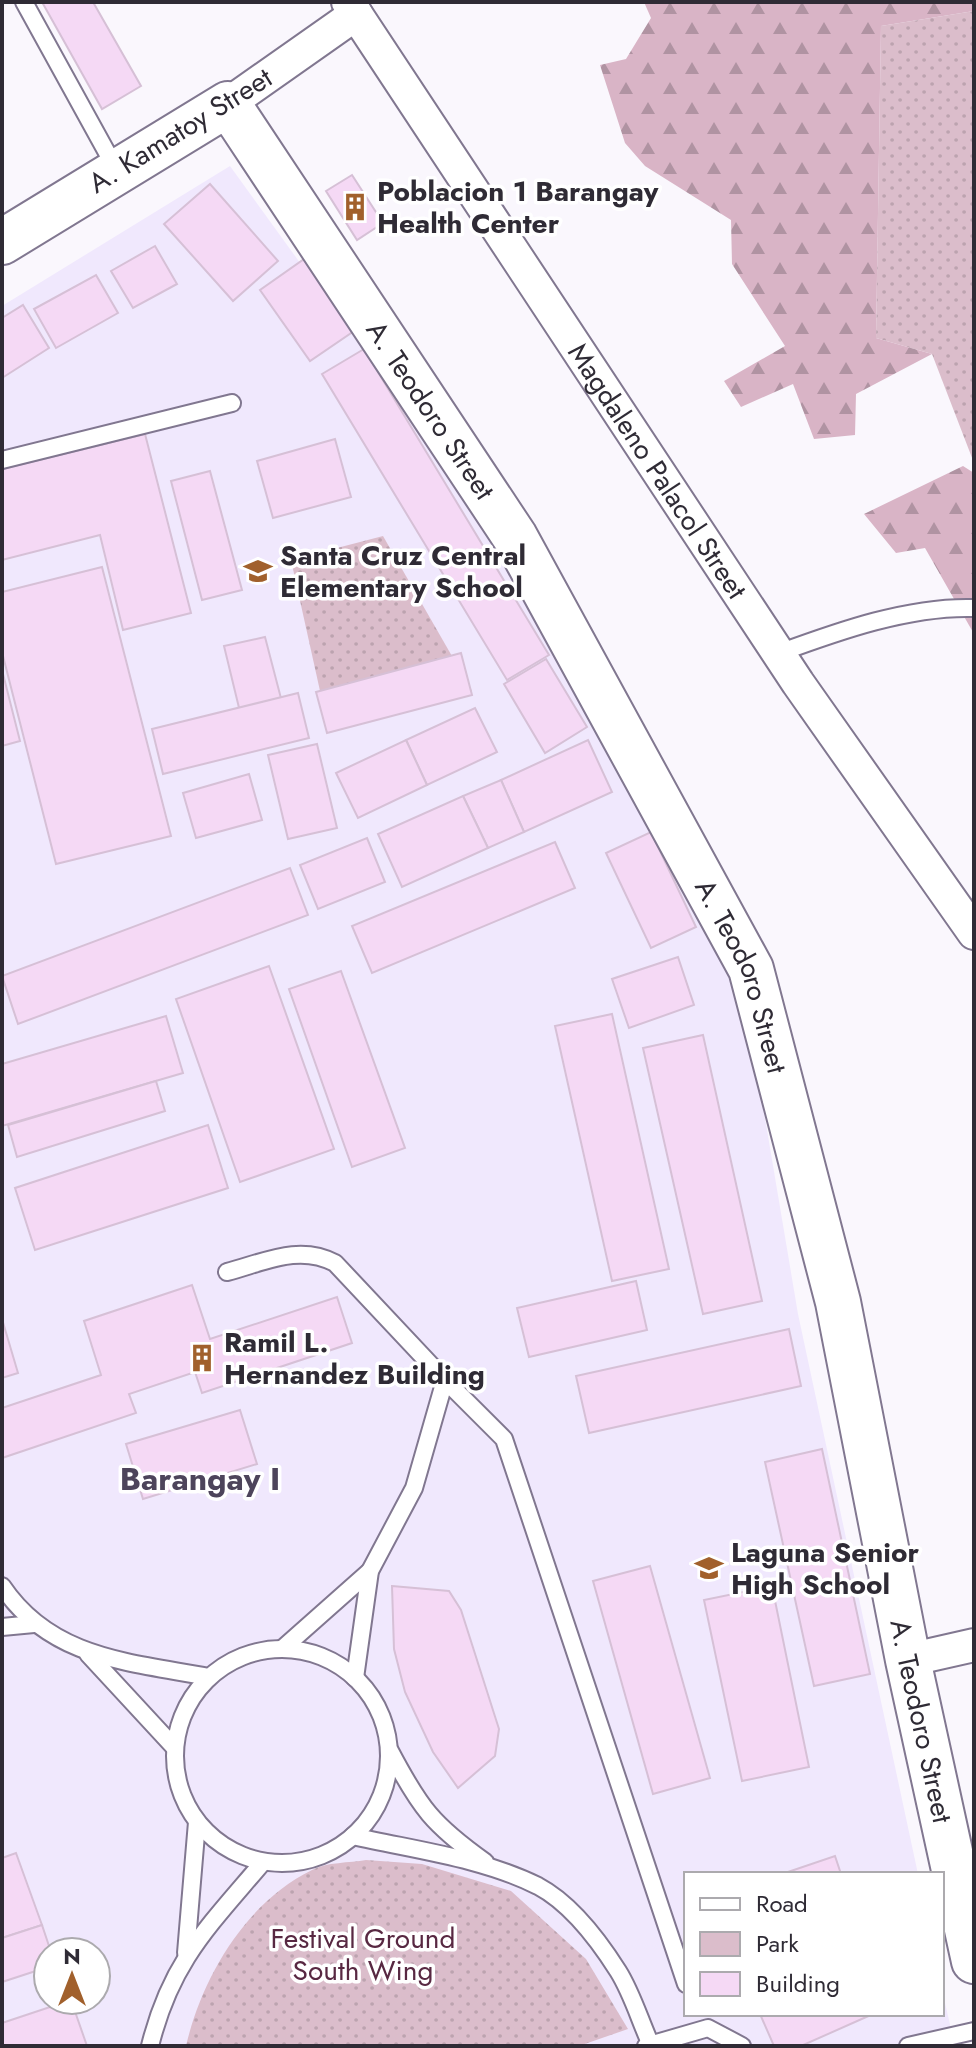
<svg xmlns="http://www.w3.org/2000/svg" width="976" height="2048" font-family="Jost,sans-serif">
<defs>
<pattern id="green-dots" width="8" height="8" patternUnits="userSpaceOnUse" patternTransform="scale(2)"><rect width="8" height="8" fill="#dbbdcb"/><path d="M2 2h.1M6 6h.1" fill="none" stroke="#bca3af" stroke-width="1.8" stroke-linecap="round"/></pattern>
<pattern id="forest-firs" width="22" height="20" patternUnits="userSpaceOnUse" patternTransform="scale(2)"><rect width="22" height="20" fill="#d9b4c6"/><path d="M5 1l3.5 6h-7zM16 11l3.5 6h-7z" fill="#b093a2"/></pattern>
</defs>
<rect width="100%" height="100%" fill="#faf7fd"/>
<path fill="#f0e8fd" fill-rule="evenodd" d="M230,166L470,498L647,796L748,1017L798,1314L918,1874H686V2014H942V1990L955,2046H2V306ZM48,1952H96V2000H48Z"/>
<g fill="url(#green-dots)">
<path d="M974,11V463L932,354L876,338L881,26Z"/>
<path d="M383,536L472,691L326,718L291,560Z"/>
<path d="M366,1860L422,1864L511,1891L586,1959L628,2029L579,2046H186C202,1977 246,1902 312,1870C326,1862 350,1863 366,1860Z"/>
</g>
<g fill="url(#forest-firs)">
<path d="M644,2H974V11L881,26L876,338L932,354L856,394L855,435L814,439L793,384L741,407L724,381L785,346L732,264L731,220L645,166L625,143L600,65L626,59L651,18Z"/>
<path d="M963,466L974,473V634L925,548L896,553L864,514Z"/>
</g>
<g fill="#f5d9f5" stroke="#d6c0d6" stroke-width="2">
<path d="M42,2H93L141,86L102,109Z"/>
<path d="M352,175L383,223L357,240L326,191Z"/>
<path d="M210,184L278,261L233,301L164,224Z"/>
<path d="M155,246L177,284L133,308L111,271Z"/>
<path d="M307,257L357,329L310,361L260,290Z"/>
<path d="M96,275L118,313L56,348L34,309Z"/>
<path d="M23,305L49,348L2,378V318Z"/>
<path d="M364,349L549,655L507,680L322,374Z"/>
<path d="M145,434L191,613L123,630L100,535L2,560V469Z"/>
<path d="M335,439L351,497L273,518L257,461Z"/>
<path d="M210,471L242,590L202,600L171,481Z"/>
<path d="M102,567L171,836L56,864L2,652V592Z"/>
<path d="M265,637L283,706L241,716L224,646Z"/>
<path d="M461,653L472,695L327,733L316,692Z"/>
<path d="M546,659L587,727L545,753L504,684Z"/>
<path d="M2,670L20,741L2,746Z"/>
<path d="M298,693L309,738L163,774L152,729Z"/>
<path d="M475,708L497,752L427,785L406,740Z"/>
<path d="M406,740L427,785L358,818L336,773Z"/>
<path d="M588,740L612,792L524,832L501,780Z"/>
<path d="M317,744L337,828L288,839L268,755Z"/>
<path d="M249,774L262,820L196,838L183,793Z"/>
<path d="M501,780L524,832L488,848L463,796Z"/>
<path d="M463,796L488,848L402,887L378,834Z"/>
<path d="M651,832L696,927L651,948L606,853Z"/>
<path d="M367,838L385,882L318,909L300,865Z"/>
<path d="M555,842L575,888L372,973L352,926Z"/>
<path d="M290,868L308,915L18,1024L2,976Z"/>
<path d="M678,957L694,1005L629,1028L612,979Z"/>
<path d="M269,966L334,1149L240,1182L176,999Z"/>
<path d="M341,971L405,1148L352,1167L289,989Z"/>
<path d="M612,1014L669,1269L612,1281L555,1026Z"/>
<path d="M166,1016L183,1073L2,1126V1064Z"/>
<path d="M703,1035L762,1301L703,1314L643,1048Z"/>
<path d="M156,1081L165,1111L17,1157L8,1125Z"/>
<path d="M208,1125L228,1188L35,1250L15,1188Z"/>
<path d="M636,1281L647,1330L529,1357L517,1308Z"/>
<path d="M192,1285L210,1339L337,1297L352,1343L202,1393L195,1372L129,1394L136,1413L2,1458V1408L101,1375L84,1321Z"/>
<path d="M2,1319L18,1373L2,1378Z"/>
<path d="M789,1329L801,1386L589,1433L576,1376Z"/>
<path d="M240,1410L257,1464L143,1499L126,1444Z"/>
<path d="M822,1449L870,1674L814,1686L765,1462Z"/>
<path d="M650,1566L710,1778L653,1794L593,1581Z"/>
<path d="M392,1586L449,1591L461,1610L499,1729L495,1756L458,1788L433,1752L405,1692L394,1649Z"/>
<path d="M772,1586L809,1767L742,1781L704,1600Z"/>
<path d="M16,1853L42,1925L2,1938V1858Z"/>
<path d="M835,1856L841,1874H782Z"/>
<path d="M42,1925L51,1952H48V1967L2,1982V1938Z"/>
<path d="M71,2000L87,2046H2V2023Z"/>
<path d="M760,2014H873L801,2046H774Z"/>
</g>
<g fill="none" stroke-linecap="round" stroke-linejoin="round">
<defs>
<g id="lane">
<path d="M24,2L116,169"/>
<path d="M2,460L232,403"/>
<path d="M779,653C839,631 909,606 974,608"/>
<path d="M227,1272C265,1262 299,1244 335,1263L445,1380"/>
<path d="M2,1586C51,1659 130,1662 209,1677"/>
<path d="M2,1627L34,1624"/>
<circle cx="282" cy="1756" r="107"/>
<path d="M282,1649L370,1571"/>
<path d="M88,1654L174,1747"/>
<path d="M355,1678L370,1571L414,1488L445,1380L504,1439L686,1984"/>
<path d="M390,1751C420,1808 433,1825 485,1862"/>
<path d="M353,1836C414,1850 482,1858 538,1886C570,1903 599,1941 618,1971C632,1993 640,2021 651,2045"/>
<path d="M186,1953L197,1822"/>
<path d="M150,2046C171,1961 209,1926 263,1862"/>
<path d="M646,2046L708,2028L742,2046"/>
<path d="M908,2046L974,2031"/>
</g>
<g id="street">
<path id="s1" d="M348,2L798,683L974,933"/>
<path d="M228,104L356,14"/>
<path d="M908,1660L974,1645"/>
</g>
<g id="secondary">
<path id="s2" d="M2,242L228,104L515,537L751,969L838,1302L908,1660L974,1961"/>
</g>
</defs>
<use href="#lane" stroke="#817790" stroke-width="20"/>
<use href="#street" stroke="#817790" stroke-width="36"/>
<use href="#secondary" stroke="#817790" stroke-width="48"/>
<use href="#lane" stroke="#fff" stroke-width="16"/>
<use href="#street" stroke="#fff" stroke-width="32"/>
<use href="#secondary" stroke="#fff" stroke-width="44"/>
</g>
<defs>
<symbol id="building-bare" viewBox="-9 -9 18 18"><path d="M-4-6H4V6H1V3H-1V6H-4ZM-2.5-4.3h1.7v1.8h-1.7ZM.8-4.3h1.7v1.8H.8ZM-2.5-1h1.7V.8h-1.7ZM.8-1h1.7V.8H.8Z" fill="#a1602c" stroke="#fff" stroke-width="2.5" paint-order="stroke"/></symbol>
<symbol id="school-bare" viewBox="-9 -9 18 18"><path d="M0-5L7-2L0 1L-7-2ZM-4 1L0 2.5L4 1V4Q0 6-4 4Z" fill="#a1602c" stroke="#fff" stroke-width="2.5" paint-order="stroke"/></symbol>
</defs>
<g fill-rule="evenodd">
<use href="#building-bare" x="335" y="187" width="40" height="40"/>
<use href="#school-bare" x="238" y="551" width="40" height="40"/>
<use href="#building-bare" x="182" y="1338" width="40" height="40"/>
<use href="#school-bare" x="689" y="1548" width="40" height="40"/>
</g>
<g text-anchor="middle" stroke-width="7" stroke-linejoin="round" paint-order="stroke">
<g font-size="28" fill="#2f2b35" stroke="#fff">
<text transform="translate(180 130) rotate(-32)" y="10">A. Kamatoy Street</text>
<text dy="10" stroke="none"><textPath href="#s2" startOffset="632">A. Teodoro Street</textPath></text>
<text dy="10" stroke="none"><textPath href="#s1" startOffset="562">Magdaleno Palacol Street</textPath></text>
<text dy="10" stroke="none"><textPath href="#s2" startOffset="1280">A. Teodoro Street</textPath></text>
<text dy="10" stroke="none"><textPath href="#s2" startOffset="2048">A. Teodoro Street</textPath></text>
</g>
<g font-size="28" font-weight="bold" fill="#2f2b35" stroke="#fff" text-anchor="start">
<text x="377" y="201">Poblacion 1 Barangay<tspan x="377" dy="32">Health Center</tspan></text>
<text x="280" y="565">Santa Cruz Central<tspan x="280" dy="32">Elementary School</tspan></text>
<text x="224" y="1352">Ramil L.<tspan x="224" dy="32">Hernandez Building</tspan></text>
<text x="731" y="1562">Laguna Senior<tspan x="731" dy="32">High School</tspan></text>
</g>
<g font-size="28" fill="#582842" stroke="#fff">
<text x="363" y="1948">Festival Ground<tspan x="363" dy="32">South Wing</tspan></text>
</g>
<g font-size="32" font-weight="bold" fill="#4d445b" stroke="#fff">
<text x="200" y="1490">Barangay I</text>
</g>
</g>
<rect width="976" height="2048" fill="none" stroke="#2f2b35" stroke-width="8"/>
<rect x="684" y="1872" width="260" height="144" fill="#ffffff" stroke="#acaaae" stroke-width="2"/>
<rect x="700" y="1898" width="40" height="12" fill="#ffffff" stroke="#acaaae" stroke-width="2"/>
<text x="756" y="1912" font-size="24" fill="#2f2b35">Road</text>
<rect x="700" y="1932" width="40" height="24" fill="#dbbdcb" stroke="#acaaae" stroke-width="2"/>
<text x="756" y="1952" font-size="24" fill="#2f2b35">Park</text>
<rect x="700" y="1972" width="40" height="24" fill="#f5d9f5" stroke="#acaaae" stroke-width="2"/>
<text x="756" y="1992" font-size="24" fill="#2f2b35">Building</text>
<g transform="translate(72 1976)"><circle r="38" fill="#ffffff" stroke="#acaaae" stroke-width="2"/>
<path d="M0-6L14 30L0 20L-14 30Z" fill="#a1602c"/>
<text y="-12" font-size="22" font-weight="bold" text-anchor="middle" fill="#2f2b35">N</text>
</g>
</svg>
